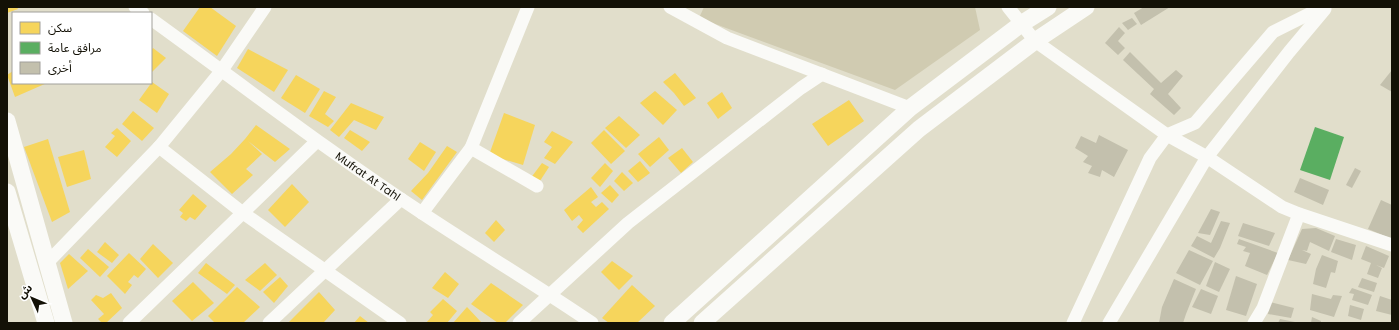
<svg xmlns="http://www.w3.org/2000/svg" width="1399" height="330" font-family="Poppins,'Noto Sans Arabic',sans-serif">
<rect width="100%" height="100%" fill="#e1decb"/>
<path fill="#d0cbb1" d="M704,7H975L980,30L895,90L699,18Z"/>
<g fill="#f6d55c">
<path d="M7,7H17L18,9L7,13Z"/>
<path d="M200,7H210L236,26L217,56L183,31Z"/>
<path d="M153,48L166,58L151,73V50Z"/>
<path d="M248,49L288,70L274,92L237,68Z"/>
<path d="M13,71V83H47L15,97L7,75Z"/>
<path d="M675,73L696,98L684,106L674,93L663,82Z"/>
<path d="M296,75L320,89L305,113L281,98Z"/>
<path d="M152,82L169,94L157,113L139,100Z"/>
<path d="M324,91L336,97L325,114L334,121L328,127L309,116Z"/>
<path d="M655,91L677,110L663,125L640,103Z"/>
<path d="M722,92L732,108L718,119L707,103Z"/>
<path d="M849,100L864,121L828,146L812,124Z"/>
<path d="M351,103L384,117L376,130L354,120L339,137L330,130Z"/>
<path d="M133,111L154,128L142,141L122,124Z"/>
<path d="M504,113L535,125L523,165L489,155Z"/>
<path d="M619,116L640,135L626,148L605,128Z"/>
<path d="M256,125L290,149L275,162L248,141L262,154L246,169L253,175L232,194L210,172L231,154L245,139Z"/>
<path d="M117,128L131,141L117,157L105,147L115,136L111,133Z"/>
<path d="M350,130L370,142L362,151L344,138Z"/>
<path d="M604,130L625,151L611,164L591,143Z"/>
<path d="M552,131L573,142L555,164L544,158L552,147L544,142Z"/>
<path d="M659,137L669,150L650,167L638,154Z"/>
<path d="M48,139L70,212L52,222L24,147Z"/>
<path d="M420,142L436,152L424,171L408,159Z"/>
<path d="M447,146L457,152L422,200L411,191L428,173Z"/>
<path d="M682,148L693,162L681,173L668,158Z"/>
<path d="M84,150L91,179L67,187L58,157Z"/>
<path d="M640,161L650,173L638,182L628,171Z"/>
<path d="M542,163L549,167L538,184L530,179Z"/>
<path d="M605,163L613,171L600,187L591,178Z"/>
<path d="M622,172L633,183L624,191L614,181Z"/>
<path d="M292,184L309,202L285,227L268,210Z"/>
<path d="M610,185L619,195L612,203L601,193Z"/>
<path d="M591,187L598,197L591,202L596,207L602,202L609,209L583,233L577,227L583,220L579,215L572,221L564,210Z"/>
<path d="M193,194L207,206L195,220L190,217L186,221L180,217L183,213L179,210Z"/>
<path d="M496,220L505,230L494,242L485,233Z"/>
<path d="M105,242L119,255L112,263L97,252Z"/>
<path d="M153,244L173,263L158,278L140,259Z"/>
<path d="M88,249L109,267L100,277L80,258Z"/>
<path d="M129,253L146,269L138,278L134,275L128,282L132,285L125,294L107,276Z"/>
<path d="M69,254L88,271L68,289L60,263Z"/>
<path d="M612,261L633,276L619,290L601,272Z"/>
<path d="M206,263L235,285L227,294L198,273Z"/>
<path d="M265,263L277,275L260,291L245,280Z"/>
<path d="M445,272L459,284L448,298L432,288Z"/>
<path d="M280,277L288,286L274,303L263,292Z"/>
<path d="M193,282L214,303L192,321L172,301Z"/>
<path d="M491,283L523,305L505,323H498L471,304Z"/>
<path d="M632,285L655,306L637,323H609L602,318Z"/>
<path d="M237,287L260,307L243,323H215L208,316Z"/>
<path d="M319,292L335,310L324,322L326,323H288Z"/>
<path d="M111,293L122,308L106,323H102L98,319L104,314L91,300L96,295L103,298Z"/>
<path d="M443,299L457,311L447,323H426L433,315L430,312Z"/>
<path d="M467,307L482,323H453Z"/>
<path d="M360,316L369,323H354Z"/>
</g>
<path fill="#5aae61" d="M1315,127L1344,137L1330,180L1300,170Z"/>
<g fill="#c3c0ad">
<path d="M1144,7H1170L1141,25L1134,13Z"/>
<path d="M1132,18L1137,24L1128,30L1122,23Z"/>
<path d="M1119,27L1125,33L1118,41L1125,48L1118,55L1105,43Z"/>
<path d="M1130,52L1161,83L1176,70L1183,76L1168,94L1181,108L1174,115L1150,94L1154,89L1123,60Z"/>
<path d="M1392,70V92L1380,85Z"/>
<path d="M1099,135L1128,150L1114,177L1102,170L1100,177L1088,173L1092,166L1083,162L1088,156L1075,148L1081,136L1096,143Z"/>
<path d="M1355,168L1361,171L1352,188L1346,185Z"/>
<path d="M1300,178L1329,190L1323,205L1294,192Z"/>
<path d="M1381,200L1392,205V239L1368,229Z"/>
<path d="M1211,209L1220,212L1210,235L1198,233Z"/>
<path d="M1221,221L1230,223L1220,248L1214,258L1191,246L1197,236L1211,243Z"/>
<path d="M1243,223L1275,233L1269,246L1238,236Z"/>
<path d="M1316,228L1335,236L1329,251L1310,242L1307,251L1302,250L1311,254L1306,264L1288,260L1302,229Z"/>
<path d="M1239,239L1278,253L1267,275L1245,266L1250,253L1243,251L1246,247L1237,244Z"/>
<path d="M1336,239L1356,245L1352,260L1331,252Z"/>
<path d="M1366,246L1389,256L1384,268L1376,265L1382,268L1378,278L1367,274L1371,263L1361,259Z"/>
<path d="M1189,250L1213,261L1200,285L1176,273Z"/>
<path d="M1322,255L1338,261L1335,273L1327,271L1331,272L1326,288L1313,284L1316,269Z"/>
<path d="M1215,262L1230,269L1219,292L1206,286Z"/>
<path d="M1236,276L1257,284L1246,316L1226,310Z"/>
<path d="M1362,278L1377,283L1374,292L1358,287Z"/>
<path d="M1174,279L1196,289L1186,314L1183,323H1159L1162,307Z"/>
<path d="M1352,288L1372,295L1368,305L1352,300L1354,294L1349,293Z"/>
<path d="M1201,289L1218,296L1211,314L1192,307Z"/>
<path d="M1312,294L1331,299L1333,295L1342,296L1334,317L1310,310Z"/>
<path d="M1380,296L1392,300V315L1376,311Z"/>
<path d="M1270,302L1294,308L1291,318L1268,314Z"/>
<path d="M1350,305L1364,309L1361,320L1348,316Z"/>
<path d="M1312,317L1321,321V323H1311Z"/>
<path d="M1280,319L1295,322V323H1278Z"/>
</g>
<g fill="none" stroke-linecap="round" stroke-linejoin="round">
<g stroke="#fafaf7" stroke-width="13">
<path d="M135,7L143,13"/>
<path d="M670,7L727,38L910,108"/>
<path d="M1008,7L1035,41L1167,135L1207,157L1282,207L1299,214L1392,245"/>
<path id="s1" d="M151,19C241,84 329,152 422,213C478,250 536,285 592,323"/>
<path d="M159,147L243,213L400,323"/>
<path d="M471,148L537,186"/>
<path d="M422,213L471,148L528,7"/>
<path d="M47,263L159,147L222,70L265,7"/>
<path d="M129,323L317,141"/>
<path d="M269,323L401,199"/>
<path d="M519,323L628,223L801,88L822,74"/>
<path d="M1073,323L1150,158L1167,135L1195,123L1273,32L1323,7"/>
<path d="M1109,323L1207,157L1289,52L1325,9"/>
<path d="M1254,323L1263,308L1299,214"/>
</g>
<g stroke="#fafaf7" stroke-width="17">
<path d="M7,121L64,323"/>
<path d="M7,192L46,323"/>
<path d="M672,323L910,108L1021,24L1048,7"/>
<path d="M702,323L919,129L1035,41L1086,7"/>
</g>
</g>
<g text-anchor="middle" stroke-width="4" stroke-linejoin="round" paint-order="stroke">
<g font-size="11" fill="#131106" stroke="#fff">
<text dy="4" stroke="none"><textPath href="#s1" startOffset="268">Mufrat At Tahl</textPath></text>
</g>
</g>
<rect width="1399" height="330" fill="none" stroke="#131106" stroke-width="16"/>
<rect x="12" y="12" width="140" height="72" fill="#ffffff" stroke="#a1a09b"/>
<rect x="20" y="22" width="20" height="12" fill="#f6d55c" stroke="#a1a09b"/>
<text x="48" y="32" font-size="12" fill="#131106">سكن</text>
<rect x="20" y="42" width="20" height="12" fill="#5aae61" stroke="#a1a09b"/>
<text x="48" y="52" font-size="12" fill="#131106">مرافق عامة</text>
<rect x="20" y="62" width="20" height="12" fill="#c3c0ad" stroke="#a1a09b"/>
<text x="48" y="72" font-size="12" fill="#131106">أخرى</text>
<g transform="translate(32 298) rotate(314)" stroke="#ffffff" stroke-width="3" paint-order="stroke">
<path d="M0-3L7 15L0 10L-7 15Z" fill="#131106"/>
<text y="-6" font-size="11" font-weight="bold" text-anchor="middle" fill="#131106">ش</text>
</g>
</svg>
